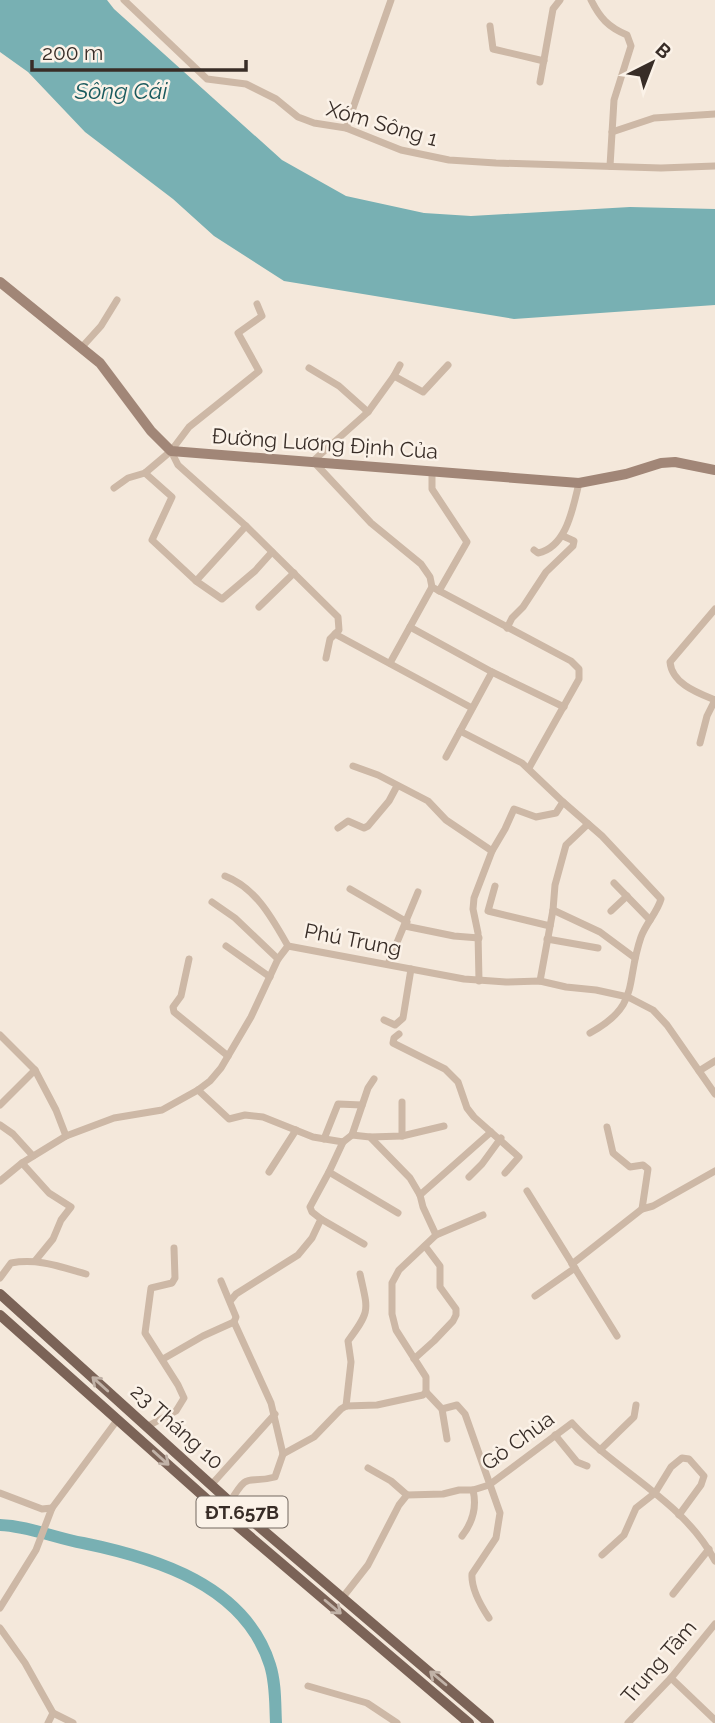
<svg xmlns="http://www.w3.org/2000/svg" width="715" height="1723" font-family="Raleway,sans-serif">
<rect width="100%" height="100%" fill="#f4e8db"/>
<path fill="#78b0b3" d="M0,0H107L114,9L282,160L346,196L424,213L471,216L630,207L715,209V305L514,319L284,281L214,236L173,199L85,132L28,72L0,52Z"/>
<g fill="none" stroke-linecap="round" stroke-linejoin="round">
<path stroke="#78b0b3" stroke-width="12" d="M0,1525C28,1526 55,1538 83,1543C156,1558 245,1585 270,1665C276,1684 275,1704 276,1723"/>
<g stroke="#cdb8a6" stroke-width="7">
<path d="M124,0L207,79L246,84L276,99L298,117L314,123L346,128L401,150L449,160L496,163L661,168L715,166"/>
<path d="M591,0C600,18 608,27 627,35L631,46L614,100L610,166"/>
<path d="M490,26L493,49L544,61"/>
<path d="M540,82L553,9L560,0"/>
<path d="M346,128L391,0"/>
<path d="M612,132L654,118L715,114"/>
<path d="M82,347L101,326L117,300"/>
<path d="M309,368L339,386L368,412"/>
<path d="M394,376L400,365"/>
<path d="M171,451L178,465L246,526L338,617L339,630L330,639L326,658"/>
<path d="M432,471V489L467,542L439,591"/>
<path d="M145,473L172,497L152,540L196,581"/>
<path d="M114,488L128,478L145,473L171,451L189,427L259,371L238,333L262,316L257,304"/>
<path d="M246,526L196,581L222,599L255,571L272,552"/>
<path d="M534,550L538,553C567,547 573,507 579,483"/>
<path d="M432,587L571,661L579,669V679L529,768"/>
<path d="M259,607L294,573"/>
<path d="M715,609L670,662C672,684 698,693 715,700"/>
<path d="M410,627L492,672L564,707"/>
<path d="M507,628L512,618L523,607L546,572L573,546L574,541L563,536"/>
<path d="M335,634L472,708"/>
<path d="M390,663L432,587L430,577L421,564L371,523L313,461L368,412L394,376L423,392L448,365"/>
<path d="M460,731L522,763L563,802L556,813L536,817L514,809L505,829L492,851"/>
<path d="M700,743L707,716L715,700"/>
<path d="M446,757L492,672"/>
<path d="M353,766L378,775L428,801L446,820L492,851L474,898L473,909L478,933L479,981"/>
<path d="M563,802L602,836L661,899C657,913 646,923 641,937C625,983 641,1005 590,1033"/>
<path d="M338,828L348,821L364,828L368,826L389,801L397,786"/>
<path d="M225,876C256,888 272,918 288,946"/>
<path d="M614,883L650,920"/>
<path d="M495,886L488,911L550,926"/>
<path d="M350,889L407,922"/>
<path d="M212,902L235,918L278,959"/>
<path d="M553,910L600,932L635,958"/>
<path d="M611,911L627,896"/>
<path d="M405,926L454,936L479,938"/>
<path d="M547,939L598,948"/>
<path d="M226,946L270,977"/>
<path d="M189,959L181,996L173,1007L174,1012L228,1056"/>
<path d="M388,964L418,892"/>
<path d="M540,981L553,910L555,885L566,845L588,824"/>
<path d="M384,1020L395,1025L403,1018L411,969"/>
<path d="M399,1034L394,1038L393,1043L445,1069L458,1082L467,1108L474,1117L519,1157L505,1173"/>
<path d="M0,1035L35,1070L56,1110L66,1136"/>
<path d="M699,1071L715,1061"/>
<path d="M198,1090L229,1119L245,1115L263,1117L313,1137L343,1142L352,1135L370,1137L410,1178L420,1195L423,1207L436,1235L483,1215"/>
<path d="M402,1102V1136"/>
<path d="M0,1105L35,1070"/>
<path d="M0,1125L13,1134L33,1156"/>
<path d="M607,1127L613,1153L630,1167L643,1165L648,1169L642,1209"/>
<path d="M352,1135L368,1088L374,1079"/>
<path d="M370,1137L402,1136L444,1126"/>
<path d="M324,1139L338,1104L362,1105"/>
<path d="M343,1142L329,1172L398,1213"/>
<path d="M22,1163L49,1193L71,1207L61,1220L53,1239L35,1261"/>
<path d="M269,1172L296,1130"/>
<path d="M469,1177L482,1164L501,1138"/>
<path d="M0,1181L22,1163L66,1136L114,1118L162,1110L198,1090L210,1081L221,1068L251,1017L278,959L288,946L464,979L506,982L540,981L566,987L596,990L628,997L653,1010L667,1025L715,1094"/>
<path d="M527,1191L617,1336"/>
<path d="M420,1195L491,1132"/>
<path d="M321,1219L364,1244"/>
<path d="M572,1264L642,1209L653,1206L715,1171"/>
<path d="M0,1278L11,1263C38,1258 61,1267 86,1274"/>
<path d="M535,1296L575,1268"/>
<path d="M231,1300L236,1294L298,1255L312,1238L321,1219L312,1212L310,1207L329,1172"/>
<path d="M234,1322L271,1403L283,1454"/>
<path d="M163,1359L203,1336L234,1322L236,1317L221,1281"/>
<path d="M414,1359L434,1341L453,1321L456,1315V1309L440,1287V1266L425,1246"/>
<path d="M426,1392L442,1409L447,1439"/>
<path d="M346,1406L351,1362L348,1341C371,1310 368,1311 360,1274"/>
<path d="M442,1409L457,1405L465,1414L500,1513L496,1538L472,1574C471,1588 481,1606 489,1618"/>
<path d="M148,1426L176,1411L184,1398L178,1385L145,1333L151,1288L172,1283L175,1278L174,1248"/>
<path d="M555,1435L577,1462L587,1466"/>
<path d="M600,1450L634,1417L636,1405"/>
<path d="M368,1468L391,1481L407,1495"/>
<path d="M212,1484L275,1414"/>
<path d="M0,1493L42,1509L52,1508"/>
<path d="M230,1502C250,1469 246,1485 275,1477L283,1454L314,1437L341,1409L346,1406L377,1405L423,1395L426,1392V1377L396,1330L392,1314V1283L399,1270L436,1235"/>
<path d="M462,1536C473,1522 477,1507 473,1490"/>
<path d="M602,1555L624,1535L636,1508L655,1493L671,1467L682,1458L689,1459L704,1476L701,1485L679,1515"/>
<path d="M673,1594L709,1549"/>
<path d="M343,1597L368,1565L399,1505L407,1495L443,1494L459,1490H473L489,1485L572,1423C616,1472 684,1501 715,1561"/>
<path d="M0,1608L36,1550L52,1508L118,1419"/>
<path d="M0,1628L25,1663L53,1713L73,1723"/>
<path d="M671,1678L715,1720"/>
<path d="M308,1686L367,1703L397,1723"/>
<path d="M48,1723L53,1713"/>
<path d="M628,1723L671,1678L715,1624"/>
</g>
<path stroke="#a18677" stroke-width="10" d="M0,282L100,363L151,431L171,451L579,483L626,474L661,463L675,462L715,470"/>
<g stroke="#7b6357" stroke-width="10">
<path d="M0,1294L230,1502L489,1723"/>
<path d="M0,1315L220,1511L469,1723"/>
</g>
</g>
<defs><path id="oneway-shaft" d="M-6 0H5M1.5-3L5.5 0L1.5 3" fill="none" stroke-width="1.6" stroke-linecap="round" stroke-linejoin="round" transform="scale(1.75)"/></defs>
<g stroke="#c1b2a7">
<use href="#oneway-shaft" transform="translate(100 1384) rotate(-138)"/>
<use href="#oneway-shaft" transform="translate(161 1458) rotate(42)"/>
<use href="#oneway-shaft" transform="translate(333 1607) rotate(40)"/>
<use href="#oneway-shaft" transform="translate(438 1678) rotate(-140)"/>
</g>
<g text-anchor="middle" stroke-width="5" stroke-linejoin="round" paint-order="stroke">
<rect fill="#fbf2e8" stroke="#726861" stroke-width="2" x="196.5" y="1496.5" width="91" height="31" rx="5"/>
<g font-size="19" font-weight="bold" fill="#382d27">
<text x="242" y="1519">ĐT.657B</text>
</g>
<g font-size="21" fill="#382d27" stroke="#fbf2e8">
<text transform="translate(382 124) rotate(16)" y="7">Xóm Sông 1</text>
<text transform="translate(325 444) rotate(4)" y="7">Đường Lương Định Của</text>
<text transform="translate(353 940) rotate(11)" y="7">Phú Trung</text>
<text transform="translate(177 1427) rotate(42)" y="7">23 Tháng 10</text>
<text transform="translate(518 1441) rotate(-36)" y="7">Gò Chùa</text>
<text transform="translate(659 1662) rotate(-49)" y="7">Trung Tâm</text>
</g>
<g font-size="23" font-style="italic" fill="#19595d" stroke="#fbf2e8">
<text x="121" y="99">Sông Cái</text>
</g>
</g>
<g transform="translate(652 63) rotate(42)" stroke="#fbf2e8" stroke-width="5" paint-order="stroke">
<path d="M0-5L12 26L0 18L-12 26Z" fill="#382d27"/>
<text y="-10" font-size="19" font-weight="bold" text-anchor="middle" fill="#382d27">B</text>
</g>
<path d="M32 60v10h214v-10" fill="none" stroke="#382d27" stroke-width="3.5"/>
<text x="42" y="60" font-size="21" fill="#382d27" stroke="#fbf2e8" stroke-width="5" paint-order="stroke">200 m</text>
</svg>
